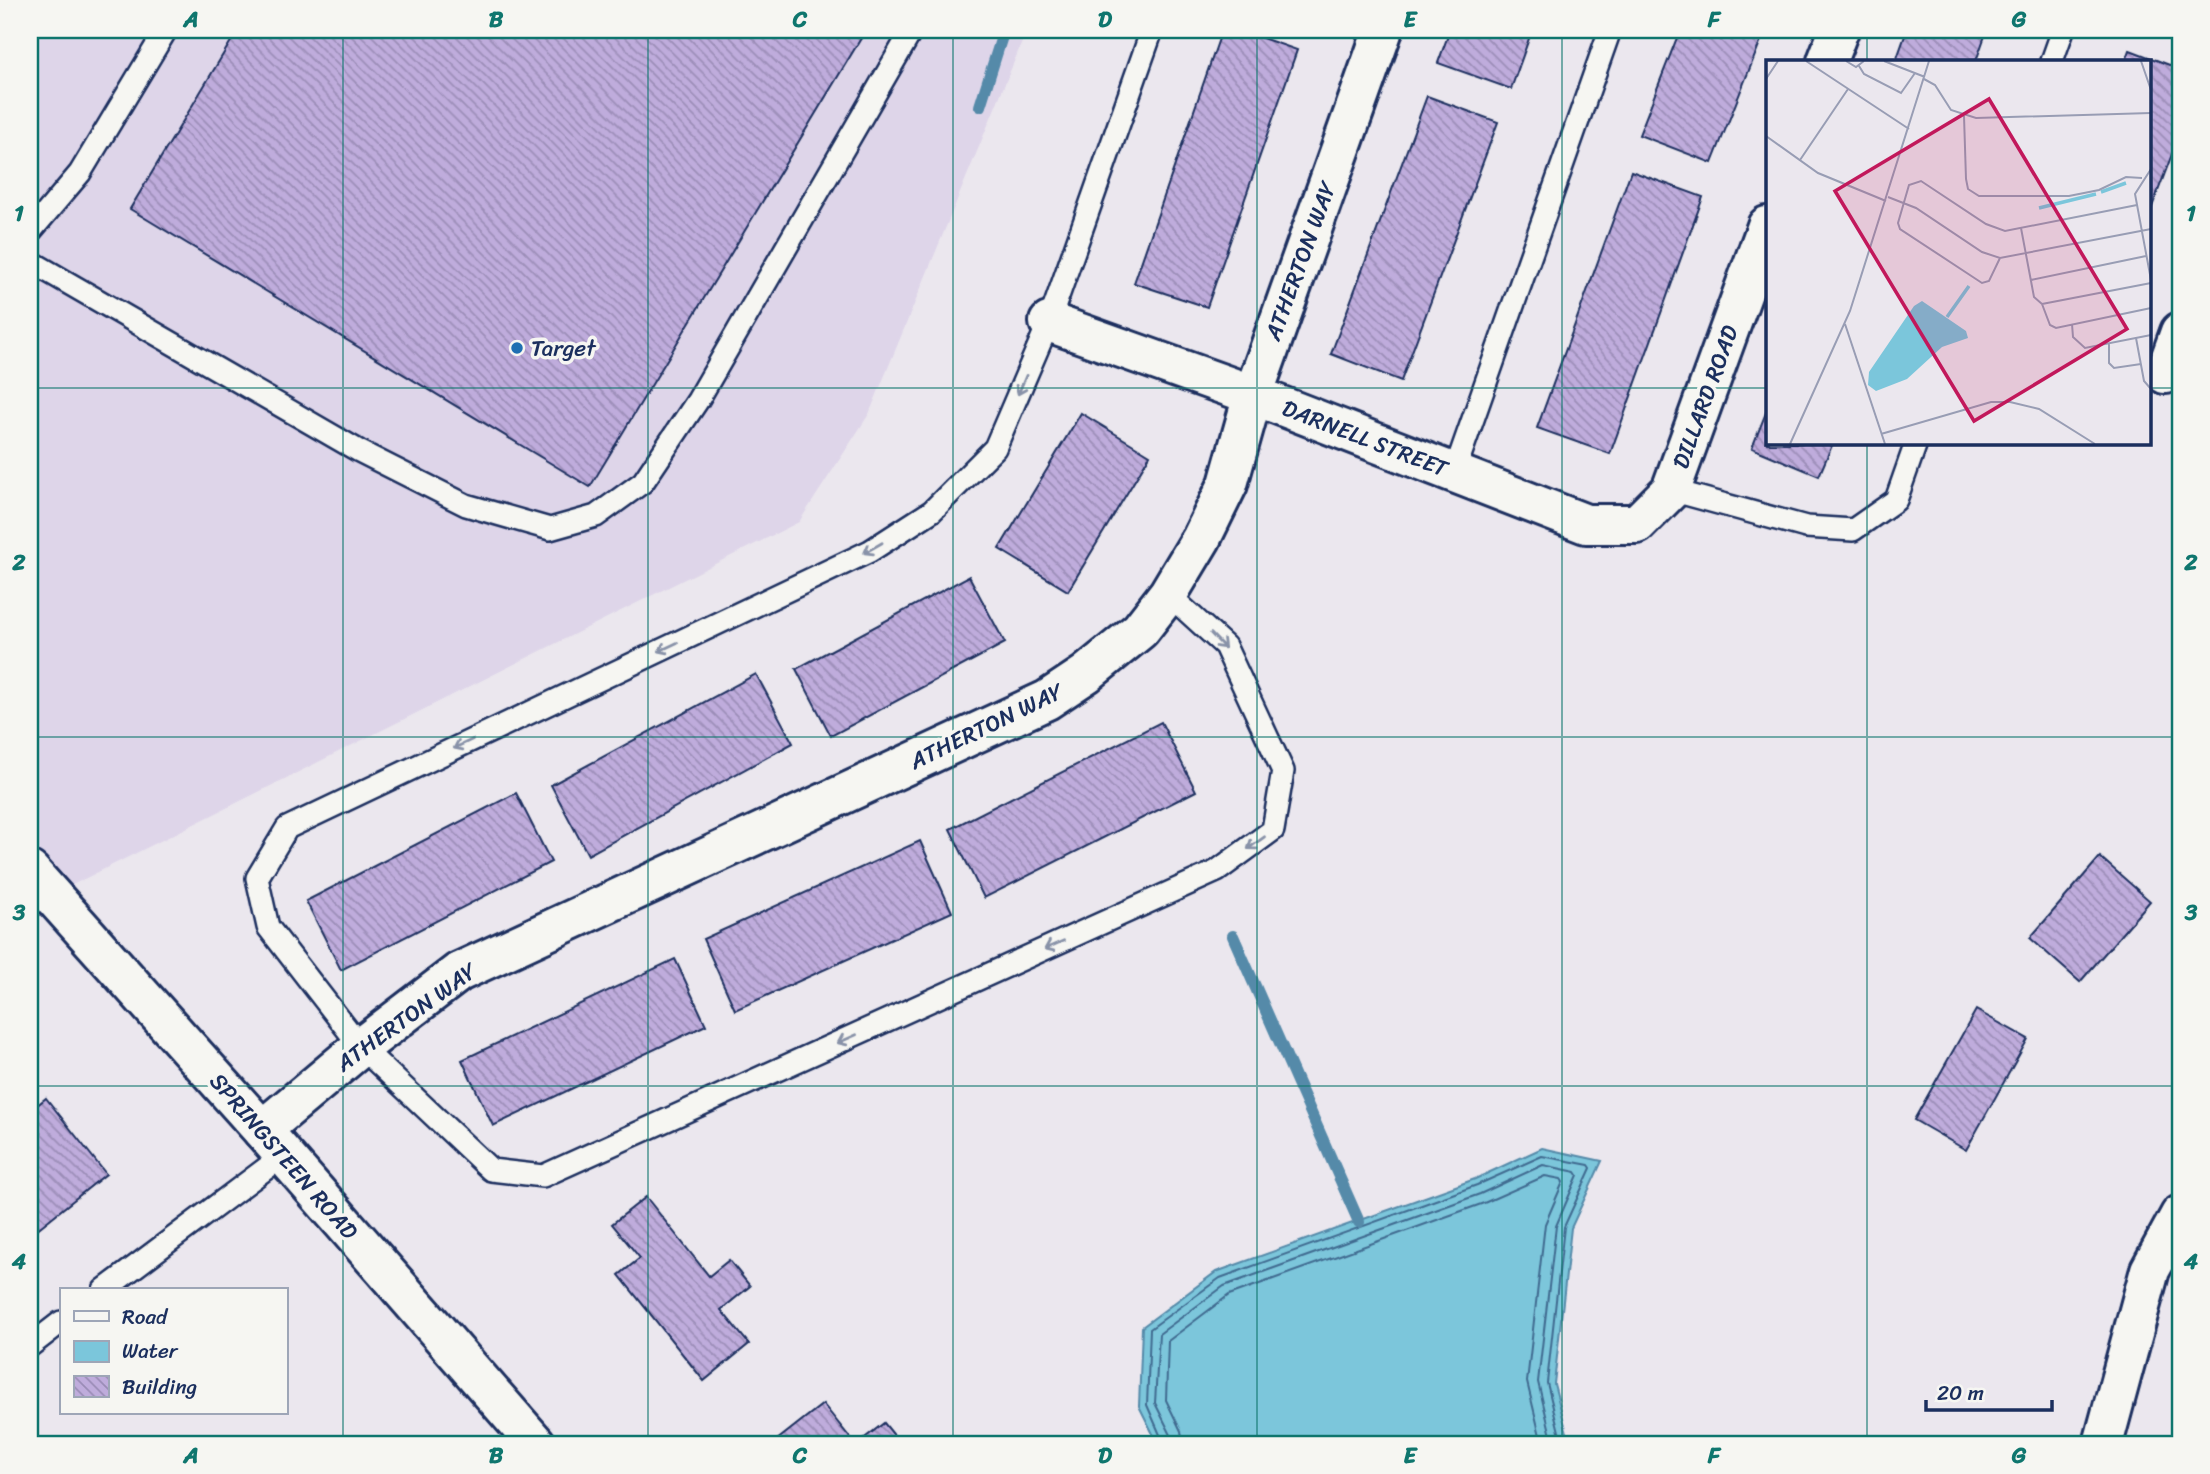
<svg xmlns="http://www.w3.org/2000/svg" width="2210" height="1474" font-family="Sriracha,sans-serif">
<defs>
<pattern id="building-back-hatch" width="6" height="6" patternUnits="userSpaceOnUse" patternTransform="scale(1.75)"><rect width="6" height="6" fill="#bfacdc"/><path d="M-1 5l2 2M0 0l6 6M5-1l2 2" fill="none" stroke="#9a8cb6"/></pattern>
</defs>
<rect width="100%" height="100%" fill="#ebe7ee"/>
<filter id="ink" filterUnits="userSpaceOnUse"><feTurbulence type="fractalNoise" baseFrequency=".0143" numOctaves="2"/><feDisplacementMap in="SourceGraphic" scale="14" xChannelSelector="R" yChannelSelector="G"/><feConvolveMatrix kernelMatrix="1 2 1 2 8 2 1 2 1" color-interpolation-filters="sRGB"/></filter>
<g filter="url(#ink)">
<path fill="#ded5e9" d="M30,30H1027L869,414L799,522L52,895L30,871Z"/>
<path fill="#7bc6db" stroke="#558aa9" stroke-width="2" d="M1542,1148L1602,1161L1571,1228L1554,1384L1570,1444H1158L1139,1406L1142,1327L1216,1272L1475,1179Z"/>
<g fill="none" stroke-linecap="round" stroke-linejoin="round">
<g stroke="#416b90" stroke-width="2">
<path d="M1164,1444L1147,1405L1150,1329L1220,1278L1477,1185L1542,1156L1589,1165L1591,1168L1564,1227L1547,1383L1562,1444"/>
<path d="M1173,1444L1171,1435L1155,1403L1159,1334L1224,1286L1480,1194L1543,1165L1576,1172L1578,1175L1556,1226L1538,1382L1553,1444"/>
<path d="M1183,1444L1181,1431L1166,1400L1168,1341L1229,1295L1484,1203L1545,1176L1561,1179L1563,1182L1545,1224L1527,1382L1542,1444"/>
</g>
<g stroke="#558aa9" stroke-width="12">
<path d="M980,106L1004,30"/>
<path d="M1233,936L1359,1222"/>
</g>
</g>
<g fill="url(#building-back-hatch)" stroke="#1b2f5e" stroke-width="2">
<path d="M230,30H866L590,487L130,209L236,33Z"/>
<path d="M1222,30H1239L1297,50L1207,307L1134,283Z"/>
<path d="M1450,30H1532L1511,89L1438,63Z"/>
<path d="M1680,30H1765L1712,163L1639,135Z"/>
<path d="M1907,30H1987L1976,61H1896Z"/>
<path d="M2130,50L2180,69V133L2149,215V61H2126Z"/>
<path d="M1427,96L1498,122L1401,381L1331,354Z"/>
<path d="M1631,171L1703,197L1610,454L1537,428Z"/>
<path d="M1767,410V443H1833L1819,476L1752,448Z"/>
<path d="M1081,413L1150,455L1068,591L999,549Z"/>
<path d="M969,576L1005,643L831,736L796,669Z"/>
<path d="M756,674L793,743L588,855L551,785Z"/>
<path d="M1161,722L1196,791L984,898L950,829Z"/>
<path d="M516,793L551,862L341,970L306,901Z"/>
<path d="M920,841L952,912L735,1010L703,939Z"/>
<path d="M2100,857L2150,901L2080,982L2030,938Z"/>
<path d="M675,959L706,1025L493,1126L462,1060Z"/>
<path d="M1976,1010L2028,1039L1966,1150L1914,1120Z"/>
<path d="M46,1098L106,1174L30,1235V1111Z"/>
<path d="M646,1197L709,1276L729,1260L750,1286L721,1310L749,1344L704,1381L619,1275L640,1258L612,1224Z"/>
<path d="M823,1404L855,1444H772Z"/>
<path d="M884,1423L901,1444H857Z"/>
</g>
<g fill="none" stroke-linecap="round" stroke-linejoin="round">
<defs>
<g id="service">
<path d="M1152,30L1049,322L995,448L932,511L870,551L287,828L257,878L268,927L361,1047L491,1170L543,1176L1217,871L1273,830L1283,771L1225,646L1168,594"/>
<path d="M2052,61L2063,30"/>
<path d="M30,232L80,173L166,30"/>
<path d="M30,261L359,451L466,505L550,529L596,516L643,482L698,400L912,30"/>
<path d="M1454,473L1610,30"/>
<path d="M1671,490L1806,527L1853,530L1896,500L1916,443"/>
<path d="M104,1290L284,1155"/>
<path d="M30,1346L61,1322"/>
</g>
<g id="minor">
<path d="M1827,61L1839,30"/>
<path d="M1049,322L1253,395L1586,524H1637L1671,490L1767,226"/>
<path d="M2165,374L2180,332"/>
<path d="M262,1130L361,1047L459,972L1047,700L1086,674L1140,630L1168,594L1201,539L1228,484L1253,395L1383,30"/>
<path d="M2103,1444L2150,1270L2180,1215"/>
</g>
<path id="tertiary" d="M30,871L262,1130L536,1444"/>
</defs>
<use href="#service" stroke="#1b2f5e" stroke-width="26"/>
<use href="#minor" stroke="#1b2f5e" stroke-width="44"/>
<use href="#tertiary" stroke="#1b2f5e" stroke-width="44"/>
<use href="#service" stroke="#f6f6f2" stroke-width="21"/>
<use href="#minor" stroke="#f6f6f2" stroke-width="38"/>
<use href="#tertiary" stroke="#f6f6f2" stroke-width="38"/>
</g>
<defs><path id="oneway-shaft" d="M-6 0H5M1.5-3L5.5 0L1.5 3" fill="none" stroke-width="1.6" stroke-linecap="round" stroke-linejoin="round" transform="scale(1.75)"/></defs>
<g stroke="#8892a8">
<use href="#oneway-shaft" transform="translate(1022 385) rotate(113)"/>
<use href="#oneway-shaft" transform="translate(873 548) rotate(150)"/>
<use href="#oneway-shaft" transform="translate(1218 641) rotate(46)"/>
<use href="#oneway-shaft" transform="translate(668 647) rotate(155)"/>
<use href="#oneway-shaft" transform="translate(463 744) rotate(155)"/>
<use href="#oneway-shaft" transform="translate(1256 843) rotate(144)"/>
<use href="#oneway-shaft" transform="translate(1054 945) rotate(156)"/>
<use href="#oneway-shaft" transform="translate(847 1039) rotate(156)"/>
</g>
</g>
<path fill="none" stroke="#0f766e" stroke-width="2" stroke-opacity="0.55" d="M343,30V1444M648,30V1444M953,30V1444M1257,30V1444M1562,30V1444M1867,30V61M30,388H1767M2149,388H2180M1867,443V1444M30,737H2180M30,1086H2180"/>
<circle fill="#1f6fb2" stroke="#f6f6f2" stroke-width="2.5" cx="517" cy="348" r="7"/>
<g text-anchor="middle" stroke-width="7" stroke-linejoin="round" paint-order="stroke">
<g font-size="23" fill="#1b2f5e" stroke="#f6f6f2">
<text transform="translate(1300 261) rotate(-70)" y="8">ATHERTON WAY</text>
<text transform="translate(1705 397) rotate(-70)" y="8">DILLARD ROAD</text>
<text transform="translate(1365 438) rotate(21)" y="8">DARNELL STREET</text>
<text transform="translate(986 726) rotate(-26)" y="8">ATHERTON WAY</text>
<text transform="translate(406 1017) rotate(-36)" y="8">ATHERTON WAY</text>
<text transform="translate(284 1156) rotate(49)" y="8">SPRINGSTEEN ROAD</text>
</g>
<g font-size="23" fill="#1b2f5e" stroke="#f6f6f2" text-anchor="start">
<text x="531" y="356">Target</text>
</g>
</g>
<g transform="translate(1766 60)">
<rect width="385" height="385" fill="#ebe7ee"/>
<path d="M156,241L200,271L202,278L176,287L141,319L110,331L102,325L103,312L148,246Z" fill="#7bc6db"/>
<path fill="none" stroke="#7bc6db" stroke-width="3.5" d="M335,132L360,123M273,148L330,134M181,257L203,226"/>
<path fill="none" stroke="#989db4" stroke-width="2" d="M40,1L143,69M80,1L90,7L98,1M118,1L159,17M375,1L385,30M93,6L98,14L135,33L149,13M0,19L12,1M158,19L169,25L185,50L210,58L385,53M198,56L200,119L202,129L213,136H303L333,130L360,117L376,118M0,76L52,113L120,141M34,100L82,29M385,109L369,134L385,220M122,137L150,148L216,192L234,198L385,169M255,168L268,237L276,244M234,198L223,221L216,223L134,169L132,163L143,125L155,121L220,164L239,171L371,145M265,220L380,196M276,244L284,265L290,268L385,248M276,244L385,223M79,264L119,384M306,264L307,277L319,288L385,275M370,278L378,321L385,329M343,283V303L348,308L375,304M115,374L225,342H244L273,349L329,384M24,384L84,251L163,1"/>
<path fill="#c2185b" fill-opacity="0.15" stroke="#c2185b" stroke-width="3.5" d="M223,39L361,269L208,361L69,131Z"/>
<rect width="385" height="385" fill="none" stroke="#1b2f5e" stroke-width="3.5"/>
</g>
<rect width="2210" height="1474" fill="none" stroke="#f6f6f2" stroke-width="77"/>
<rect x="60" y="1288" width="228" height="126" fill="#f6f6f2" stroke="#9ea6b7" stroke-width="2"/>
<rect x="74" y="1311" width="35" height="10" fill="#f6f6f2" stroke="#9ea6b7" stroke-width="2"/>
<text x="122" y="1324" font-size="21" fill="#1b2f5e">Road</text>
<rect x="74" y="1341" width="35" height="21" fill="#7bc6db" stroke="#9ea6b7" stroke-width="2"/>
<text x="122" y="1358" font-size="21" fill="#1b2f5e">Water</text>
<rect x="74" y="1376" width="35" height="21" fill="url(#building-back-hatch)" stroke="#9ea6b7" stroke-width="2"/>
<text x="122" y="1394" font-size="21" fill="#1b2f5e">Building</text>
<path d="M1926 1400v10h126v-10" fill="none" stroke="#1b2f5e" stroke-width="3.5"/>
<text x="1937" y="1400" font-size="21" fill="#1b2f5e" stroke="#f6f6f2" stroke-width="5" paint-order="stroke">20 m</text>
<rect x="38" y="38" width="2134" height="1398" fill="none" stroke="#0f766e" stroke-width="2.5"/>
<g font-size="23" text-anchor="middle" font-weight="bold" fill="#0f766e">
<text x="191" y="27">A</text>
<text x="496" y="27">B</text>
<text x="800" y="27">C</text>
<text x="1105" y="27">D</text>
<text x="1410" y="27">E</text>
<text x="1714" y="27">F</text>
<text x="2019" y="27">G</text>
<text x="19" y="221">1</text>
<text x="2191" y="221">1</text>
<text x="19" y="570">2</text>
<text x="2191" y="570">2</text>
<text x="19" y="920">3</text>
<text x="2191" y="920">3</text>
<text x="19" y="1269">4</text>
<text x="2191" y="1269">4</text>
<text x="191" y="1463">A</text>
<text x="496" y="1463">B</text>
<text x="800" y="1463">C</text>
<text x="1105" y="1463">D</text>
<text x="1410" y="1463">E</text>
<text x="1714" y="1463">F</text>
<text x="2019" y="1463">G</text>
</g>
</svg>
